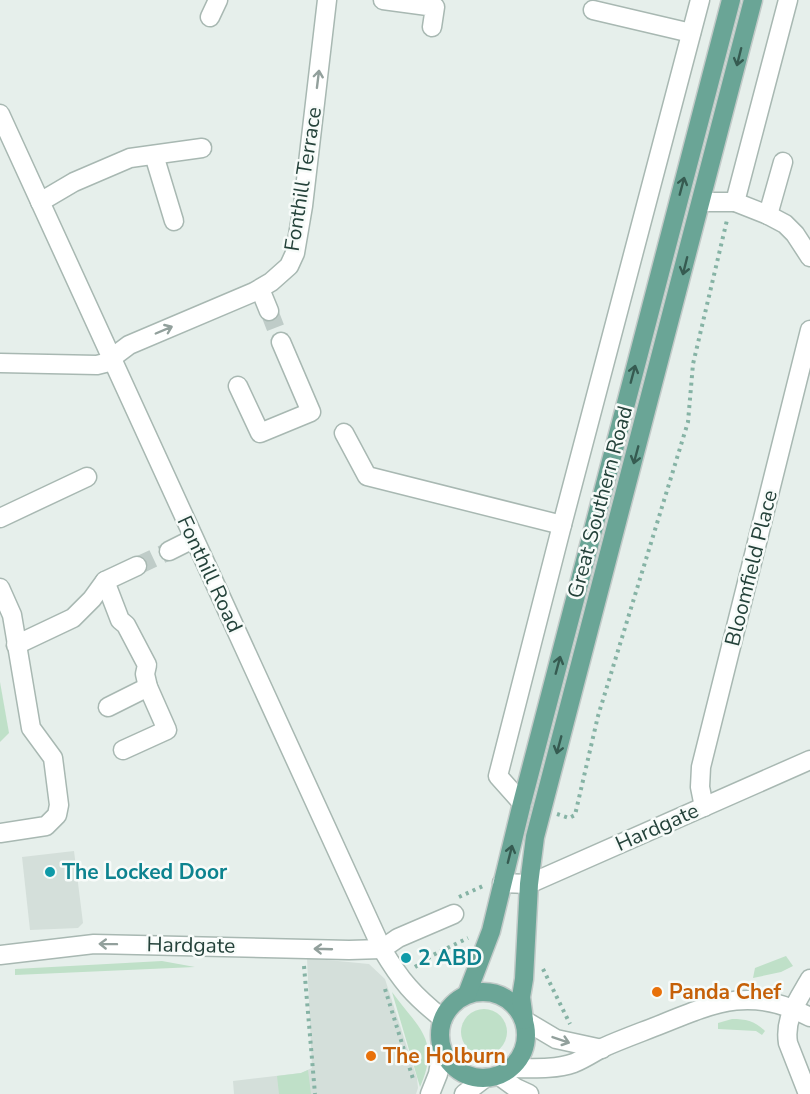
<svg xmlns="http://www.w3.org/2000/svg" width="810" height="1094" font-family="'Nunito Sans',sans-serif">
<rect width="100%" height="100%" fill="#e6efeb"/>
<g fill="#d4dfda">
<path d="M74,851L83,923L78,928L30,930L22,857Z"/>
<path d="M307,958L369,964L385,979L417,1078L418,1088L416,1094H234L233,1081L301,1073L312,1068Z"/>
</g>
<g fill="#bfe0c8">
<path d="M0,682L9,733L0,742Z"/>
<path d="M786,956L793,966L781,972L753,978L755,968Z"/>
<path d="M162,961L195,967L15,975V969Z"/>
<path d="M392,992C418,1028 441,1039 420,1087Z"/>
<circle cx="484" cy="1032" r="23"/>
<path d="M732,1019C746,1019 755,1021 765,1031L762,1035L756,1031L718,1029V1023Z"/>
<path d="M308,1070L311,1094H279L277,1076L301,1073Z"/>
</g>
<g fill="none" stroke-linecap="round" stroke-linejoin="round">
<g stroke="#bfccc8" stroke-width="18" stroke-dasharray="18 9" stroke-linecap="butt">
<path d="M269,311L281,342"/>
<path d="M137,566L169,551"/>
</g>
<defs>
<g id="minor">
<path d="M383,0L435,7L432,27"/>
<path d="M593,10L691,33"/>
<path d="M210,17L218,0"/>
<path d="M0,114L382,949C401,981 413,995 443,1019"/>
<path d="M154,155L174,221"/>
<path d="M40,202L74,182L130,158L202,148"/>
<path d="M701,202H735L768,215L785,224L795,234L810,257"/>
<path d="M735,202L788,0"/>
<path d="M768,215L783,162"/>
<path d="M260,289L269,311"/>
<path d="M0,363L97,365L105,363L129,345L254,292L271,282L289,266L295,253L303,206L327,0"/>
<path d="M238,386L260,433L311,412L281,342"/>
<path d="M344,433L367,476L562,525"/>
<path d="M0,518L87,477"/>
<path d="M169,551L193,539"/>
<path d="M105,581L120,620L126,625L147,665L145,674L148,687L167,730L123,750"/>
<path d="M0,588L12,615L31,728L53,758L59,805L57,815L46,826L0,833"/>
<path d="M16,645L73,618L92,599L105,581L137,566"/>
<path d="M108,707L148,687"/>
<path d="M522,803L498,776L562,525L700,0"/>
<path d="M704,807L700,787L701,767L810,330"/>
<path d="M502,883L529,884L810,760"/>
<path d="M0,955L94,944L349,950L382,949L398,938L454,914"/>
<path d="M524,1020L556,1039L602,1049"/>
<path d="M510,1068C531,1068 554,1070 574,1063C584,1059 593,1053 602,1048C622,1039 642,1032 662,1024C718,1001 753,987 810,1017"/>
<path d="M498,1075L516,1088L529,1094"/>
<path d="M430,1094L438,1074L442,1050"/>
<path d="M464,1094L485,1078"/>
<path d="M808,1094L788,1043C784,1018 798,1000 810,979"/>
</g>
<g id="major">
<circle cx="483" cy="1035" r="43"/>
<path d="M467,994L491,931L522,803L731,0"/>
<path d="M524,1020L521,997L524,979L529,884L535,837L753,0"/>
</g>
</defs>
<use href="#minor" stroke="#a8b8b2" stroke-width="21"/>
<use href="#major" stroke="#c2cac8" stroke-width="21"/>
<g stroke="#86b3a5" stroke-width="4" stroke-dasharray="3 4.5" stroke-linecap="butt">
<path d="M557,814L569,818L575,815L598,716L688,422L693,364L727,220"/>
<path d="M459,897L485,885"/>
<path d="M304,966L315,1094"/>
<path d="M415,967L433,955L468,938"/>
<path d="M543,969L570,1024"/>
<path d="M385,989L414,1082"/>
</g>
<use href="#minor" stroke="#fff" stroke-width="18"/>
<use href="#major" stroke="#6aa596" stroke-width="18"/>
</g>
<defs><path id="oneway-shaft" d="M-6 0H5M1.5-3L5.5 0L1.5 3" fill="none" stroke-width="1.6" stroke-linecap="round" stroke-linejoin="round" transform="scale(1.5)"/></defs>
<g stroke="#365b51">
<use href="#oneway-shaft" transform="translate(739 57) rotate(104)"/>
<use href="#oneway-shaft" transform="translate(682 186) rotate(-75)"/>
<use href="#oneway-shaft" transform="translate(685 266) rotate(104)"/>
<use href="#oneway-shaft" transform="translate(633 374) rotate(-75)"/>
<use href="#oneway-shaft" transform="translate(636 455) rotate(105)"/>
<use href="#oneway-shaft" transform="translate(558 665) rotate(-75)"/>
<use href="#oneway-shaft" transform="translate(559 745) rotate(105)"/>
<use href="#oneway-shaft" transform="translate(510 854) rotate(-76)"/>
</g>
<g stroke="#92a09c">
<use href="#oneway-shaft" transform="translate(318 79) rotate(-83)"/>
<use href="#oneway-shaft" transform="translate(164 330) rotate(-23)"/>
<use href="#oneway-shaft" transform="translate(108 944) rotate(-179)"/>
<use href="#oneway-shaft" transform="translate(323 949) rotate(-178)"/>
<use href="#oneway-shaft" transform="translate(561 1040) rotate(19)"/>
</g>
<g fill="#0f9aa8" stroke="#f7fbf9" stroke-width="2">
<circle cx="50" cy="872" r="6"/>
<circle cx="406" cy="958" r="6"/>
</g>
<g fill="#e8710a" stroke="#f7fbf9" stroke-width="2">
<circle cx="657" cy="992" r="6"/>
<circle cx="371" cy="1056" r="6"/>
</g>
<g text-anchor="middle" stroke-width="5" stroke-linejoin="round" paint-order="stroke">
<g font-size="21" fill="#24423a" stroke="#f7fbf9">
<text transform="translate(303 179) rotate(-81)" y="7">Fonthill Terrace</text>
<text transform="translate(600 502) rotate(-75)" y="7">Great Southern Road</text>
<text transform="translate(751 568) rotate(-76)" y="7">Bloomfield Place</text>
<text transform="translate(210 574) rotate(65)" y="7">Fonthill Road</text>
<text transform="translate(657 827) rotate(-24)" y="7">Hardgate</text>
<text transform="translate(191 945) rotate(1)" y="7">Hardgate</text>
</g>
<g font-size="21" font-weight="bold" fill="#0d838f" stroke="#f7fbf9" text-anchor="start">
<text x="62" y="879">The Locked Door</text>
<text x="418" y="965">2 ABD</text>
</g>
<g font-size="21" font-weight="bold" fill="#c56008" stroke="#f7fbf9" text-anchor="start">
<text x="669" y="999">Panda Chef</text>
<text x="383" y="1063">The Holburn</text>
</g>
</g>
</svg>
